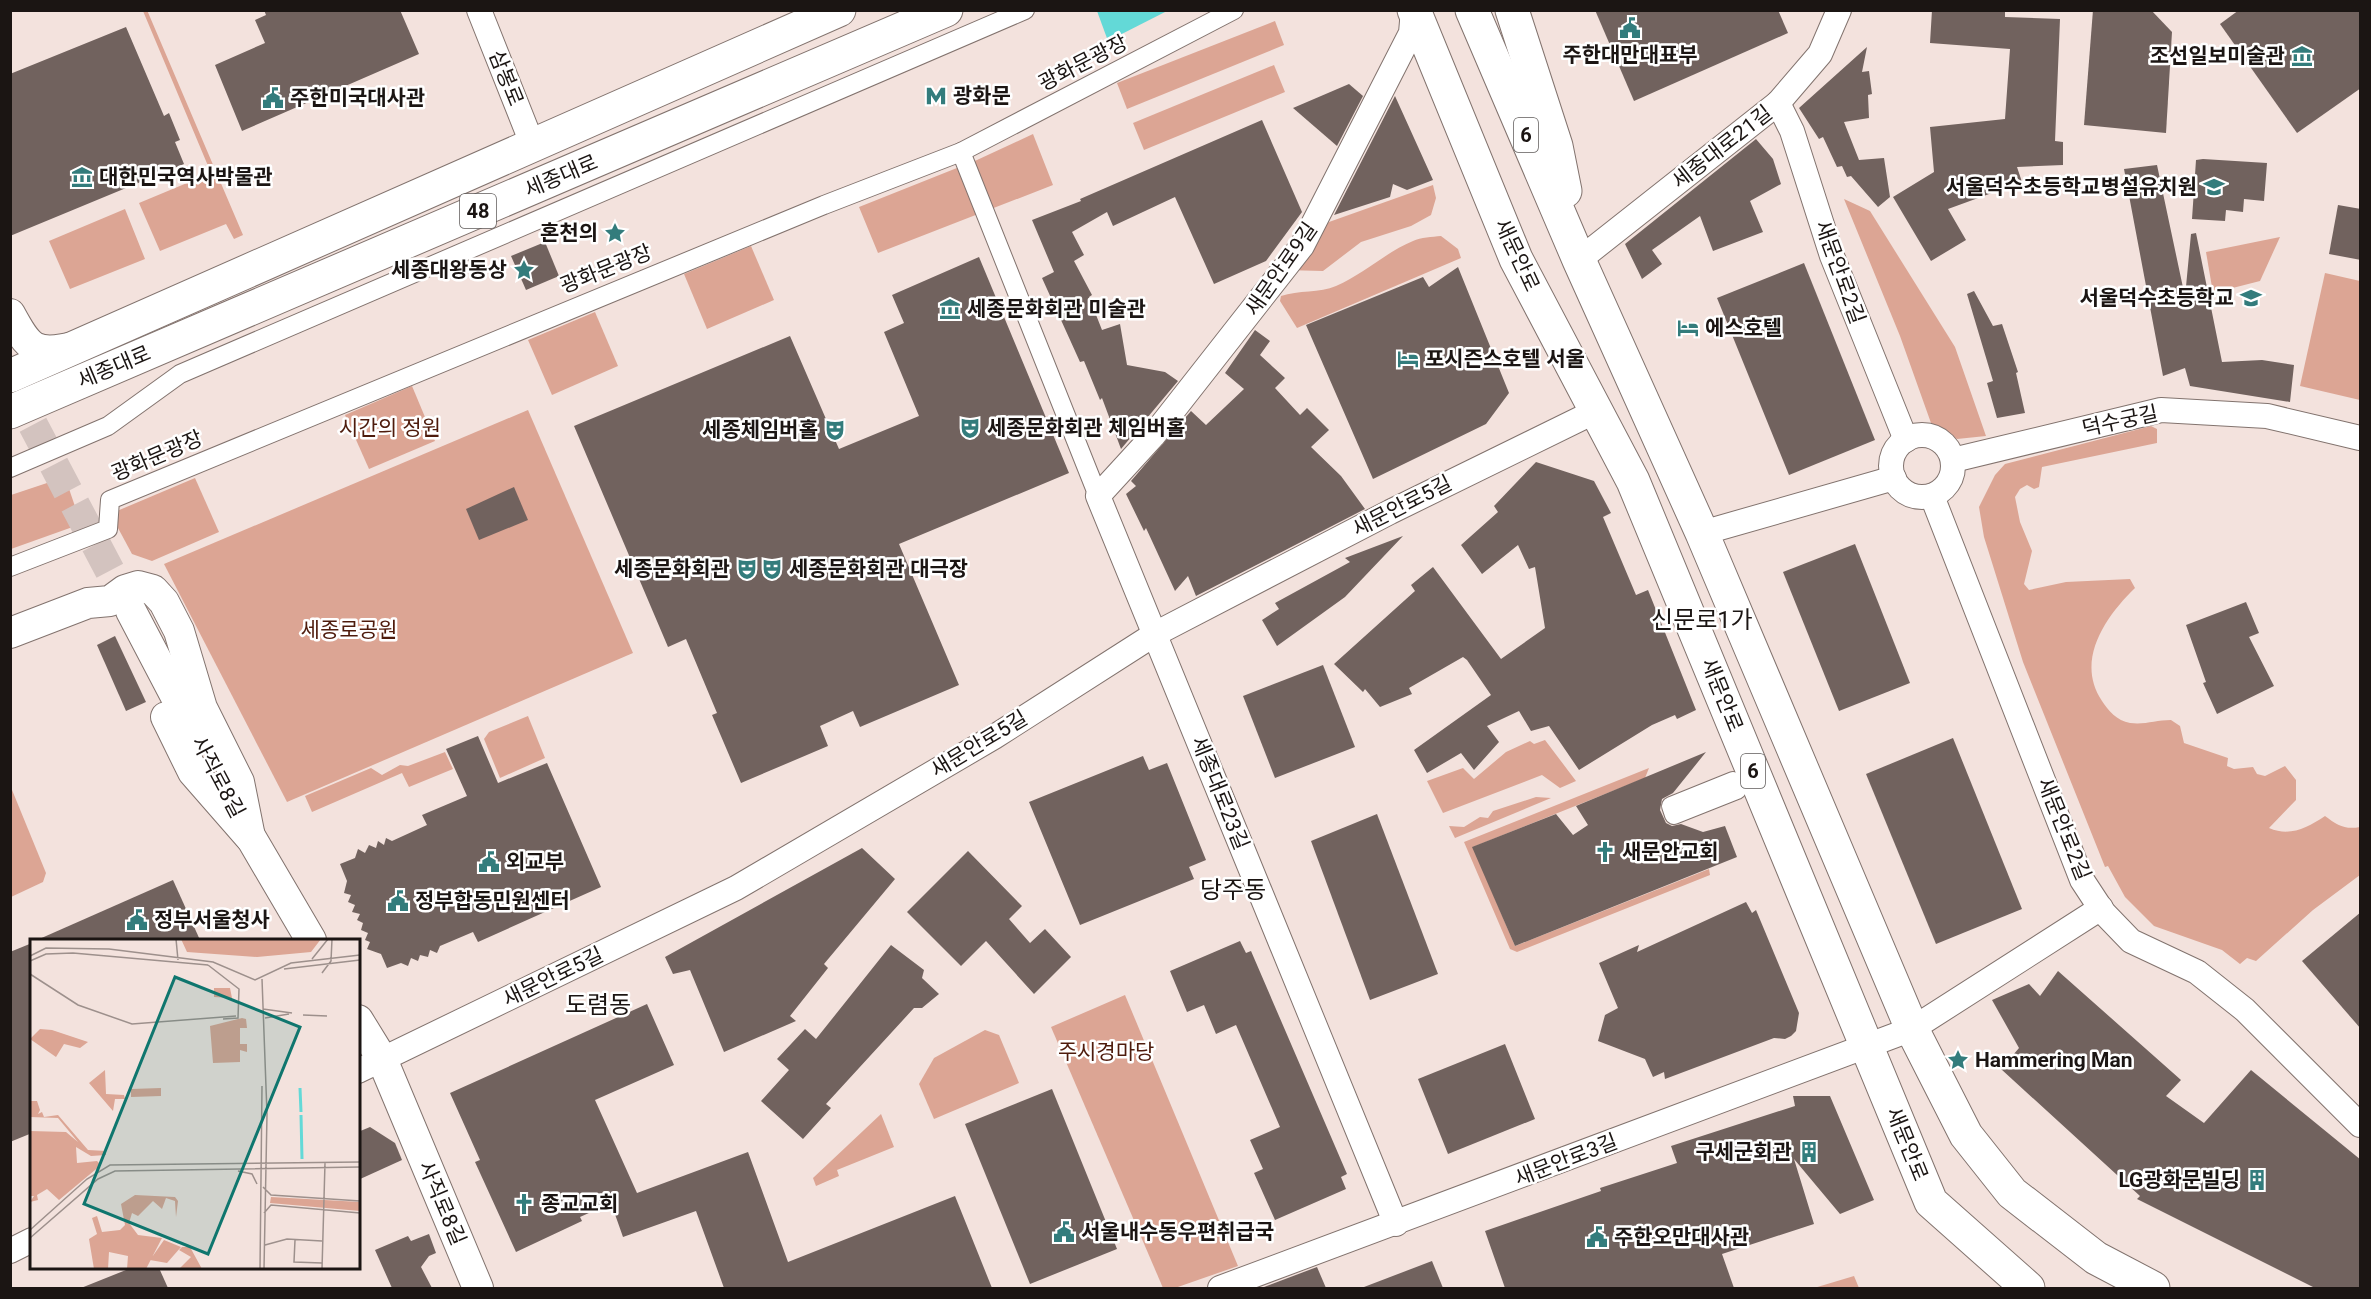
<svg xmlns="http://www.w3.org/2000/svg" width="2371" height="1299" font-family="Roboto,'Noto Sans KR',sans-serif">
<rect width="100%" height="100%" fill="#f3e2dd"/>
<g fill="#dca594">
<path d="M147,10L243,235L234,239L226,224L160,251L139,203L211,173L143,11Z"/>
<path d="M1275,21L1284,45L1127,109L1117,83Z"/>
<path d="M1274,65L1285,92L1144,150L1133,123Z"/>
<path d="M1033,134L1053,185L878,253L859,207L977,160Z"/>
<path d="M1433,185L1436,198L1431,215L1411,226L1361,242L1323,271L1284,270L1302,246L1329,222Z"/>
<path d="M1844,199L1870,211L1955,347L1986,436L1957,439L1931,423L1900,336Z"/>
<path d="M125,209L145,259L70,289L49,241Z"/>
<path d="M1441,236L1458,249L1461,258L1297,328L1280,301L1281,296C1298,290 1320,293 1336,286C1364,274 1386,252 1413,241C1421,237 1432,237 1441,236Z"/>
<path d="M2280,237L2260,281L2213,293L2206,252Z"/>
<path d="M751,246L774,300L707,329L684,274Z"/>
<path d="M2325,273L2360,281V400L2300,386Z"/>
<path d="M595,312L618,366L552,395L528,340Z"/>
<path d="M412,386L435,441L369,469L345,415Z"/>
<path d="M528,410L633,653L287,802L164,564Z"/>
<path d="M2151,426L2157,429V443L2042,467L2039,487L2034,489L2027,485L2020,489L2015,497L2020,522L2032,551L2024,584L2029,590L2066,582L2130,579L2135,588C2105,617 2075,661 2102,701C2108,710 2117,721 2130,723C2145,725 2156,720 2171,720L2180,726L2184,743L2228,758L2227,766L2234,769L2253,767L2257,774L2265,776L2285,766L2296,780V800L2269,828C2290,837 2307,828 2325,816C2337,825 2345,830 2360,827V875L2313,910L2256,961L2247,958L2240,964L2222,950L2154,926L2125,897L2108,866L2105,867L2023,662L1984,537L1979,507L1995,475L2005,464Z"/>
<path d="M65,477L81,524L11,549V495Z"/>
<path d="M195,478L219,532L152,561L132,554L118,528L117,511Z"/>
<path d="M528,716L545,758L500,778L484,739L489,732Z"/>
<path d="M1545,740L1576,781L1560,788L1542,775L1443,813L1427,781L1463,768L1474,779L1506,752L1530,741L1534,744Z"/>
<path d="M445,752L453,769L409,787L402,773L312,812L305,796L371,768L382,775L400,765L408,766Z"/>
<path d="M1649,768L1645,778L1473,847L1515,946L1709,869L1710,875L1517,952L1510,949L1464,842Z"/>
<path d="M10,785L46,873L43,882L11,897Z"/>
<path d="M1536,797L1551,798L1455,838L1449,826L1464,827L1480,817L1488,818L1493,811Z"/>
<path d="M1125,995L1238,1266L1175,1288H1163L1051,1027Z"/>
<path d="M985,1030L999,1035L1019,1083L934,1119L919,1084L934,1058Z"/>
<path d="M881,1114L894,1147L837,1170L839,1176L816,1186L813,1178Z"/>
<path d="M1854,1276L1859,1288H1814Z"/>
</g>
<path fill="#63d9d7" d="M1137,10L1167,11L1108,41L1097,11Z"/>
<g fill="#71625e">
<path d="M264,10H400L419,54L242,131L215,65L265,43L255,20L266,15Z"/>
<path d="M1595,10H1778L1788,33L1634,101Z"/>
<path d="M1932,10H2005V17L2060,19L2055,141L2063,142V165L2017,167L2022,182L1948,209L1966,240L1931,261L1893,197L1934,172L1930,127L2005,119L2010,49L1930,43Z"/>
<path d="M2093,10H2151L2172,32L2166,133L2084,125Z"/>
<path d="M2239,10H2361V88L2297,133L2220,24Z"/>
<path d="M126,27L164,116L169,113L180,140L175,142L184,164L10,236V74Z"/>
<path d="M1867,47L1862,72L1869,71L1872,94L1868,95L1869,118L1844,122L1859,160L1884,158L1890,197L1878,207L1851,176L1847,177L1842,166L1837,167L1823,137L1819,139L1799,108Z"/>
<path d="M1349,84L1363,96L1337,146L1293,108Z"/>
<path d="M1395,96L1433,180L1407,190L1393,184L1390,197L1334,215Z"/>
<path d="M1262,120L1302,212L1266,261L1214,284L1175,197L1113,226L1107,212L1072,232L1084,255L1074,261L1092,295L1089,297L1102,330L1120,324L1127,365L1165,372L1178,381L1121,449L1102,398L1100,400L1084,361L1080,362L1042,278L1054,272L1032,220L1081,201L1080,199Z"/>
<path d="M1756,139L1773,159L1781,184L1750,201L1763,232L1713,251L1700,216L1652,250L1662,264L1642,279L1625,244Z"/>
<path d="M2203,159L2267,163L2264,201L2244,199L2243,212L2226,210L2225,221L2192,219L2196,160Z"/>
<path d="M2157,165L2185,297L2191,234L2196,233L2222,362L2262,360L2294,365L2290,402L2190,386L2185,368L2163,376L2124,169Z"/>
<path d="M2338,205L2361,209V260L2329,254Z"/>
<path d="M545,242L559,276L526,290L511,256Z"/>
<path d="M979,257L1069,473L899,544L959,685L860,727L853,711L820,726L828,746L741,783L712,715L717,713L686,639L668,647L574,426L790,336L839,449L919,416L884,332L904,323L892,295Z"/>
<path d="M1804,263L1875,440L1789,475L1717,298Z"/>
<path d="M1458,267L1509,393L1486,424L1373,479L1306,325L1423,277L1429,287Z"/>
<path d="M1974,291L1993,326L2002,324L2018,372L2016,373L2025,413L1997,418L1987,383L1993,381L1967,294Z"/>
<path d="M1255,330L1270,341L1260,355L1285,378L1275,388L1300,415L1307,408L1329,430L1311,447L1341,476L1365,509L1196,596L1188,576L1175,591L1146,528L1144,531L1126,494L1136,486L1131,481L1191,411L1206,425L1244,389L1225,373Z"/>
<path d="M1536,462L1594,481L1611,513L1603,517L1636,595L1648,590L1696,710L1677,719L1675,715L1652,725L1579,770L1549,726L1531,731L1519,711L1487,726L1499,742L1474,770L1461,753L1427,773L1414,750L1491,695L1467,660L1463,657L1409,688L1412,694L1380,707L1365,689L1363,692L1334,664L1415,591L1411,585L1433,567L1501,659L1545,628L1535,567L1529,569L1518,545L1482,574L1461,545L1498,512L1494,506Z"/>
<path d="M514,487L528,520L479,540L466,509Z"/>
<path d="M1403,536L1345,597L1277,646L1262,620L1279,609L1275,603L1350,562L1345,558Z"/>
<path d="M1855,544L1910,683L1839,711L1783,572Z"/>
<path d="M2246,602L2259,633L2249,637L2274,686L2217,714L2203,683L2206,682L2186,625Z"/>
<path d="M115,636L146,702L126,711L97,645Z"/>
<path d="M1323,665L1355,747L1275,778L1243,696Z"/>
<path d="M478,736L498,783L547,763L601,887L478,942L473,932L440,946L437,953L430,950L428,957L420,955L418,961L411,958L408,966L401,963L387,968L381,954L367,949L370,942L365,940L368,933L361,930L363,923L357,920L360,914L352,912L355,905L348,902L351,895L344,893L347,881L340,864L355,858L358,849L365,853L369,845L376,848L378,841L384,845L386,838L392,841L427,825L422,815L467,796L446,749Z"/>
<path d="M1953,738L2022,909L1936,944L1866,774Z"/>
<path d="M1706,752L1673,793L1662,799L1660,810L1666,823L1672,826L1681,824L1703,832L1725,826L1737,857L1515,946L1472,847L1556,814L1573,835L1588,825L1576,806Z"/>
<path d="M1143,756L1149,770L1167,763L1206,860L1189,867L1194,879L1080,925L1029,802Z"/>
<path d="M1377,814L1438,974L1370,1000L1311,841Z"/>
<path d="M862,848L895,879L824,964L828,968L790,1016L796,1021L724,1052L690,970L673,974L665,957Z"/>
<path d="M968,851L1022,906L1009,919L1030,943L1045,929L1071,957L1034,994L986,941L961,966L907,912Z"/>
<path d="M173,880L200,940H37Z"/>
<path d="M1746,902L1752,913L1756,910L1799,1013L1796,1031L1791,1036L1785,1039L1774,1038L1665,1079L1664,1072L1653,1077L1645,1059L1598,1041L1605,1015L1618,1008L1599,963L1639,945L1637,952Z"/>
<path d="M2361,912V1029L2302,961Z"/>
<path d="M1240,941L1246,953L1251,951L1347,1174L1341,1177L1346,1189L1275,1220L1254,1173L1263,1169L1250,1140L1280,1127L1236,1025L1216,1034L1204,1005L1187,1012L1170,971Z"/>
<path d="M32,943V1133L10,1142V952Z"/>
<path d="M891,945L924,970L922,978L939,994L922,1008H914L826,1104L831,1108L803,1139L761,1101L789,1070L777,1059L805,1029L816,1039Z"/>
<path d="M2058,971L2181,1080L2166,1096L2204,1123L2251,1070L2361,1160V1288H2315L2137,1199L2140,1196L2001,1069L2019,1048L1992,1000L2029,984L2040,996Z"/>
<path d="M647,1004L674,1065L595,1100L637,1193L748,1152L788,1262L955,1196L992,1288H724L696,1211L623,1237L611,1203L580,1217L582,1221L516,1252L475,1162L480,1160L450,1093Z"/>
<path d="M1505,1044L1535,1119L1448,1154L1418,1079Z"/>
<path d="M1052,1089L1117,1249L1030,1284L965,1124Z"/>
<path d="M1793,1096H1830L1874,1200L1840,1214L1794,1159L1814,1224L1722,1254L1734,1288H1505L1485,1231L1601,1191L1600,1188L1677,1163L1671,1146L1795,1106Z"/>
<path d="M370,1127L395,1143L402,1160L358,1180V1132Z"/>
<path d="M429,1234L436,1253L429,1256L421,1267L432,1288H392L375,1250L408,1236L411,1241Z"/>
<path d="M1432,1261L1443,1288H1364V1287Z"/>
<path d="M1317,1267L1326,1288H1260L1264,1287Z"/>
<path d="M131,1268H159L168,1288H81Z"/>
</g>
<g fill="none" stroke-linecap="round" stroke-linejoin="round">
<path stroke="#d3c3bf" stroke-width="30" stroke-dasharray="30 15" stroke-linecap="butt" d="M12,385L131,611"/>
<defs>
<g id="pedestrian">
<path d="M961,152L1098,496"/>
<path d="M10,468L108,426L180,374L1025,10"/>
<path d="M10,567L108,529L110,500L824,205L961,152L1234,10"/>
<path d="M1733,781L1737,790L1674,815L1671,806Z"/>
</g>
<g id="minor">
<path d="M479,10L533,146"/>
<path d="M1778,103L1792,131L1832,256L1906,440"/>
<path d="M1579,260L1778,103L1820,54L1839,10"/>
<circle cx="1922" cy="466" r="31"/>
<path d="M1953,460L2161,410L2267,416L2360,438"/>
<path d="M1932,496L2082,880L2103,912L2131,941L2197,972L2245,1010L2360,1125"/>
<path d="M1702,533L1894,478"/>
<path d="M358,1071L736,888L994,737L1155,634L1390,512L1596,411"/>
<path d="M1396,1224L1098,496L1153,436L1302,246L1411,33L1413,10"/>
<path d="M10,1251L32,1240"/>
<path d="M1220,1288L1912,1029L2101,908"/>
</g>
<g id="tertiary">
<path d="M10,314C29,349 34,356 75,347"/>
<path d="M131,611L197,737"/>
<path d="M10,633L88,603L110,601L125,590L138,586L153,590L164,602L179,631L202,708L239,782L250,837"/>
<path d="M166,717L193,772L248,835"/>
<path d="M240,819L311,940"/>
<path d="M358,1020L382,1059L478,1288"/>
</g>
<g id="primary">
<path d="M1414,10L1516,259L1633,481L1931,1202L2028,1288"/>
<path d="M1472,10L1579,260L1702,533L1912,1029L1966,1135L2012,1193L2096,1258L2153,1288"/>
<path d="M1512,10L1556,146L1565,191"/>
<path d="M10,376L839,10"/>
<path d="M10,412L946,10"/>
</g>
</defs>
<use href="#pedestrian" stroke="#82736e" stroke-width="20"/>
<use href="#minor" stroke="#82736e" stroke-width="26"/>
<use href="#tertiary" stroke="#82736e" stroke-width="32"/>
<use href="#primary" stroke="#82736e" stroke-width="35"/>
<use href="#pedestrian" stroke="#fff" stroke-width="18"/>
<use href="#minor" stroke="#fff" stroke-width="24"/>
<use href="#tertiary" stroke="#fff" stroke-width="30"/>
<use href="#primary" stroke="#fff" stroke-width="33"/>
</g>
<defs>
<symbol id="civic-bare" viewBox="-9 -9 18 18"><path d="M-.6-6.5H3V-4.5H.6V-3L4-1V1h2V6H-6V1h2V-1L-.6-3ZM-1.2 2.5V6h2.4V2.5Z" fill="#337c7c" stroke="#fff" stroke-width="2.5" paint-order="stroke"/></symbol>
<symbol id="museum-bare" viewBox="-9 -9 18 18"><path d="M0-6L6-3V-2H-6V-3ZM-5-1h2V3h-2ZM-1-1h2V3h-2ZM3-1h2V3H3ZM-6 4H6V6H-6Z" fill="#337c7c" stroke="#fff" stroke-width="2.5" paint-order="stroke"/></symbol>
<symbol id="metro-bare" viewBox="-9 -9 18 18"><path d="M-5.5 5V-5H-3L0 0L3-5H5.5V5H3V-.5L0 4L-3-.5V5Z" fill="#337c7c" stroke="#fff" stroke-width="2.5" paint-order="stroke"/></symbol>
<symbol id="school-bare" viewBox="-9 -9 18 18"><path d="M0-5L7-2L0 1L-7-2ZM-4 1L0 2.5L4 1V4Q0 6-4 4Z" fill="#337c7c" stroke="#fff" stroke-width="2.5" paint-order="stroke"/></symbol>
<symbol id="sight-bare" viewBox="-9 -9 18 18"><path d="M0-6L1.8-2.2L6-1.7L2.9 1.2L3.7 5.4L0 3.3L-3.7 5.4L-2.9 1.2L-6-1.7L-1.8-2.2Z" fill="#337c7c" stroke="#fff" stroke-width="2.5" paint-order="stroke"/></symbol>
<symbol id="hotel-bare" viewBox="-9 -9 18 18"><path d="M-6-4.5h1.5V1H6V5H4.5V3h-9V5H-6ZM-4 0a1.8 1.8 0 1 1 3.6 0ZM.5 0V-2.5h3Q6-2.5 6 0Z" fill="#337c7c" stroke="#fff" stroke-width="2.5" paint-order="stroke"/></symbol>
<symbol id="theatre-bare" viewBox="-9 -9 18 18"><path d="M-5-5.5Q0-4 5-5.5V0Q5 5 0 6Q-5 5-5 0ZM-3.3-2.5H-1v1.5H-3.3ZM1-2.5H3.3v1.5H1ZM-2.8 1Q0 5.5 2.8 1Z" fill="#337c7c" stroke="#fff" stroke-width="2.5" paint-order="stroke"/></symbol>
<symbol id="church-bare" viewBox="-9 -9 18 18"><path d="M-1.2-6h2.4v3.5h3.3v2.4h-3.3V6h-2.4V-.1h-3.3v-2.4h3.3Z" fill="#337c7c" stroke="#fff" stroke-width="2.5" paint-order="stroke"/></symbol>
<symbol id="building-bare" viewBox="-9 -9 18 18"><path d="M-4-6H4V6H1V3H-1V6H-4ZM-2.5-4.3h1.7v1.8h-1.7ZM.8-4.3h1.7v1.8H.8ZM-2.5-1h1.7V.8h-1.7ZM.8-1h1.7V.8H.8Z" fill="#337c7c" stroke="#fff" stroke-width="2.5" paint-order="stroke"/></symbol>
</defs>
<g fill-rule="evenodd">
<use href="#civic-bare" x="1615" y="13" width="30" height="30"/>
<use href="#museum-bare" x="2287" y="41" width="30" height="30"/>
<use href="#metro-bare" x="921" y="81" width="30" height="30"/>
<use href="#civic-bare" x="258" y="83" width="30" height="30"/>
<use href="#museum-bare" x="67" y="162" width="30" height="30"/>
<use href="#school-bare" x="2199" y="172" width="30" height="30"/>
<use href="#sight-bare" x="600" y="218" width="30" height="30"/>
<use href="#sight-bare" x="509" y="255" width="30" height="30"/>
<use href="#school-bare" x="2236" y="283" width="30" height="30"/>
<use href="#museum-bare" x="935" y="294" width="30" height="30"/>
<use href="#hotel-bare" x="1673" y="313" width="30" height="30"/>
<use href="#hotel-bare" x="1393" y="344" width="30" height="30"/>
<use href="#theatre-bare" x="955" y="413" width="30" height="30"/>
<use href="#theatre-bare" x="820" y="415" width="30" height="30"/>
<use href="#theatre-bare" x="732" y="554" width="30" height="30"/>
<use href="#theatre-bare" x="757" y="554" width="30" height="30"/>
<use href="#church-bare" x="1590" y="837" width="30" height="30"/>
<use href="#civic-bare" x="474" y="847" width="30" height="30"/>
<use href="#civic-bare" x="383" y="886" width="30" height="30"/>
<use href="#civic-bare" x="122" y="905" width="30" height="30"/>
<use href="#sight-bare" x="1943" y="1045" width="30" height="30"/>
<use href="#building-bare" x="1794" y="1137" width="30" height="30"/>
<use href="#building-bare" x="2242" y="1165" width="30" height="30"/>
<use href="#church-bare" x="509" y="1189" width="30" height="30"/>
<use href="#civic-bare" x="1049" y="1217" width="30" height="30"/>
<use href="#civic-bare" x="1582" y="1222" width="30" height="30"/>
</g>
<g text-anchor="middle" stroke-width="5" stroke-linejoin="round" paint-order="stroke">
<g fill="#fff" stroke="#5f5b5a" stroke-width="1.5">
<rect x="1514" y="118" width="24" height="34" rx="4.5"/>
<rect x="460" y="194" width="36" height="34" rx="4.5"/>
<rect x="1741" y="754" width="24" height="34" rx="4.5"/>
</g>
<g font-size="20" font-weight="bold" fill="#1b1513">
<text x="1526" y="142">6</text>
<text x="478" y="218">48</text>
<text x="1753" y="778">6</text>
</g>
<g font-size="21" font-weight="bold" fill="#1b1513" stroke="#fff" text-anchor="start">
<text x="1630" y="62" text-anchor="middle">주한대만대표부</text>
<text x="2285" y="63" text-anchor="end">조선일보미술관</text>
<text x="953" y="103">광화문</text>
<text x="290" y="105">주한미국대사관</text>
<text x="99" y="184">대한민국역사박물관</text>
<text x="2197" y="194" text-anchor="end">서울덕수초등학교병설유치원</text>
<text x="598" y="240" text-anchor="end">혼천의</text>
<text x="507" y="277" text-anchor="end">세종대왕동상</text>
<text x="2234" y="305" text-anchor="end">서울덕수초등학교</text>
<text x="967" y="316">세종문화회관 미술관</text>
<text x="1705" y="335">에스호텔</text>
<text x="1425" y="366">포시즌스호텔 서울</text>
<text x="987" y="435">세종문화회관 체임버홀</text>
<text x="818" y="437" text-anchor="end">세종체임버홀</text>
<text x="730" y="576" text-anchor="end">세종문화회관</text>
<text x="789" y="576">세종문화회관 대극장</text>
<text x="1622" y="859">새문안교회</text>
<text x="506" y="869">외교부</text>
<text x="415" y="908">정부합동민원센터</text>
<text x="154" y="927">정부서울청사</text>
<text x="1975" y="1067">Hammering Man</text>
<text x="1792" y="1159" text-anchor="end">구세군회관</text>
<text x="2240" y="1187" text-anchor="end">LG광화문빌딩</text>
<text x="541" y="1211">종교교회</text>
<text x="1081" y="1239">서울내수동우편취급국</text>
<text x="1614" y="1244">주한오만대사관</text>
</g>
<g font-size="21" fill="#1b1513" stroke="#fff">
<text transform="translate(1083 63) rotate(-27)" y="7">광화문광장</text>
<text transform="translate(506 78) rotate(68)" y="7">삼봉로</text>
<text transform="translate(1722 147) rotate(-38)" y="7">세종대로21길</text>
<text transform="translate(561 176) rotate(-23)" y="7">세종대로</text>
<text transform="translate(1517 255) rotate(65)" y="7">새문안로</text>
<text transform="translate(606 269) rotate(-22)" y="7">광화문광장</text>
<text transform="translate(1281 269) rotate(-55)" y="7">새문안로9길</text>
<text transform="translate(1840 272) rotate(70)" y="7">새문안로2길</text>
<text transform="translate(114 367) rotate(-23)" y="7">세종대로</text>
<text transform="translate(2120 421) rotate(-12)" y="7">덕수궁길</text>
<text transform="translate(157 456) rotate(-23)" y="7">광화문광장</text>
<text transform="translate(1402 506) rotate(-27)" y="7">새문안로5길</text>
<text transform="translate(1722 695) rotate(68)" y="7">새문안로</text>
<text transform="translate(979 744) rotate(-31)" y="7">새문안로5길</text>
<text transform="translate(218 777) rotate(62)" y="7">사직로8길</text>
<text transform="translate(1220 793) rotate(68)" y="7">세종대로23길</text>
<text transform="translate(2064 829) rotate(68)" y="7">새문안로2길</text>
<text transform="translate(553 977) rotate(-26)" y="7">새문안로5길</text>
<text transform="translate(1907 1144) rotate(68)" y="7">새문안로</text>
<text transform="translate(1566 1160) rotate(-21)" y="7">새문안로3길</text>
<text transform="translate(442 1203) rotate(67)" y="7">사직로8길</text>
</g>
<g font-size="21" fill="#4e1b0c" stroke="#fff">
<text x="390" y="435">시간의 정원</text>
<text x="349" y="637">세종로공원</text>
<text x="1106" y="1059">주시경마당</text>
</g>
<g font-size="24" fill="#1b1513" stroke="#fff">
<text x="1702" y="628">신문로1가</text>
<text x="1233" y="898">당주동</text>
<text x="598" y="1013">도렴동</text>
</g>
</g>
<g transform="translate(30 939)">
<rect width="330" height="330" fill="#f3e2dd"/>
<path d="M291,0L281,13L227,18L157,13L151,0ZM200,49L202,59L184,58V49ZM212,79L216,80L217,89H210V105H217V113L210,111V123L183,124L180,87ZM10,90L22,91L58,103L50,109L34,105L26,118L0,100ZM75,131L76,155L94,156L95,160H85L83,172L59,144ZM131,149V157L101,158V150ZM0,162H7L10,171L8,175L12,173L14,178L28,176L58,211L76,212V216L61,217L46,208L47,224L67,222L71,226L29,261L17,250L7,256L8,261L0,263L4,257H0V192L36,193L48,203L28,179L0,178ZM105,256L145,258L148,262L146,278L145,262L136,259L132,270L123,262L108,277L102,274L99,284L108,296L132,299L116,330H97L98,317L79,313L78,330H64L59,300L67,295L62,279L67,277L72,293L90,291L95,286L91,265ZM241,258L330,263V272L240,264ZM134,301L151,308L137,324L120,321ZM152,308H160L172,330H149L161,318L149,311Z" fill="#dca594"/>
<path fill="none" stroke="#63d9d7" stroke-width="3" d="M270,149L271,173M271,176L272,220"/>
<path fill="none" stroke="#9d908c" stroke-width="1.5" d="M146,0L148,21M0,17L16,9L79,10L183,23L225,41L261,24L330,16M282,20L298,0M0,22L16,15L43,14L178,26M178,26L209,50L208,79L193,80M254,30L330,21M292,34L301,22L302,0M0,35L48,66L102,85L206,77M232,40L237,175L234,330M233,70L262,74M273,76L297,77M235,79L259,75M208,232L222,235L227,245M233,248L241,256L330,262M234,274L241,266L330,274M0,291L57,240L80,226L330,223M0,299L68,240L85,232L330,228M265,301L264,323L292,324M235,306L257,300L292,302M230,330L232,147M292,330L295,224"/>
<path fill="#0f766e" fill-opacity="0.15" stroke="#0f766e" stroke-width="3" d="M145,38L270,88L178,315L54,265Z"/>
<rect width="330" height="330" fill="none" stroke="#1b1513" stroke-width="3"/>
</g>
<rect width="2371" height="1299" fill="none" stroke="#1b1513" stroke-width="24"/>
</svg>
